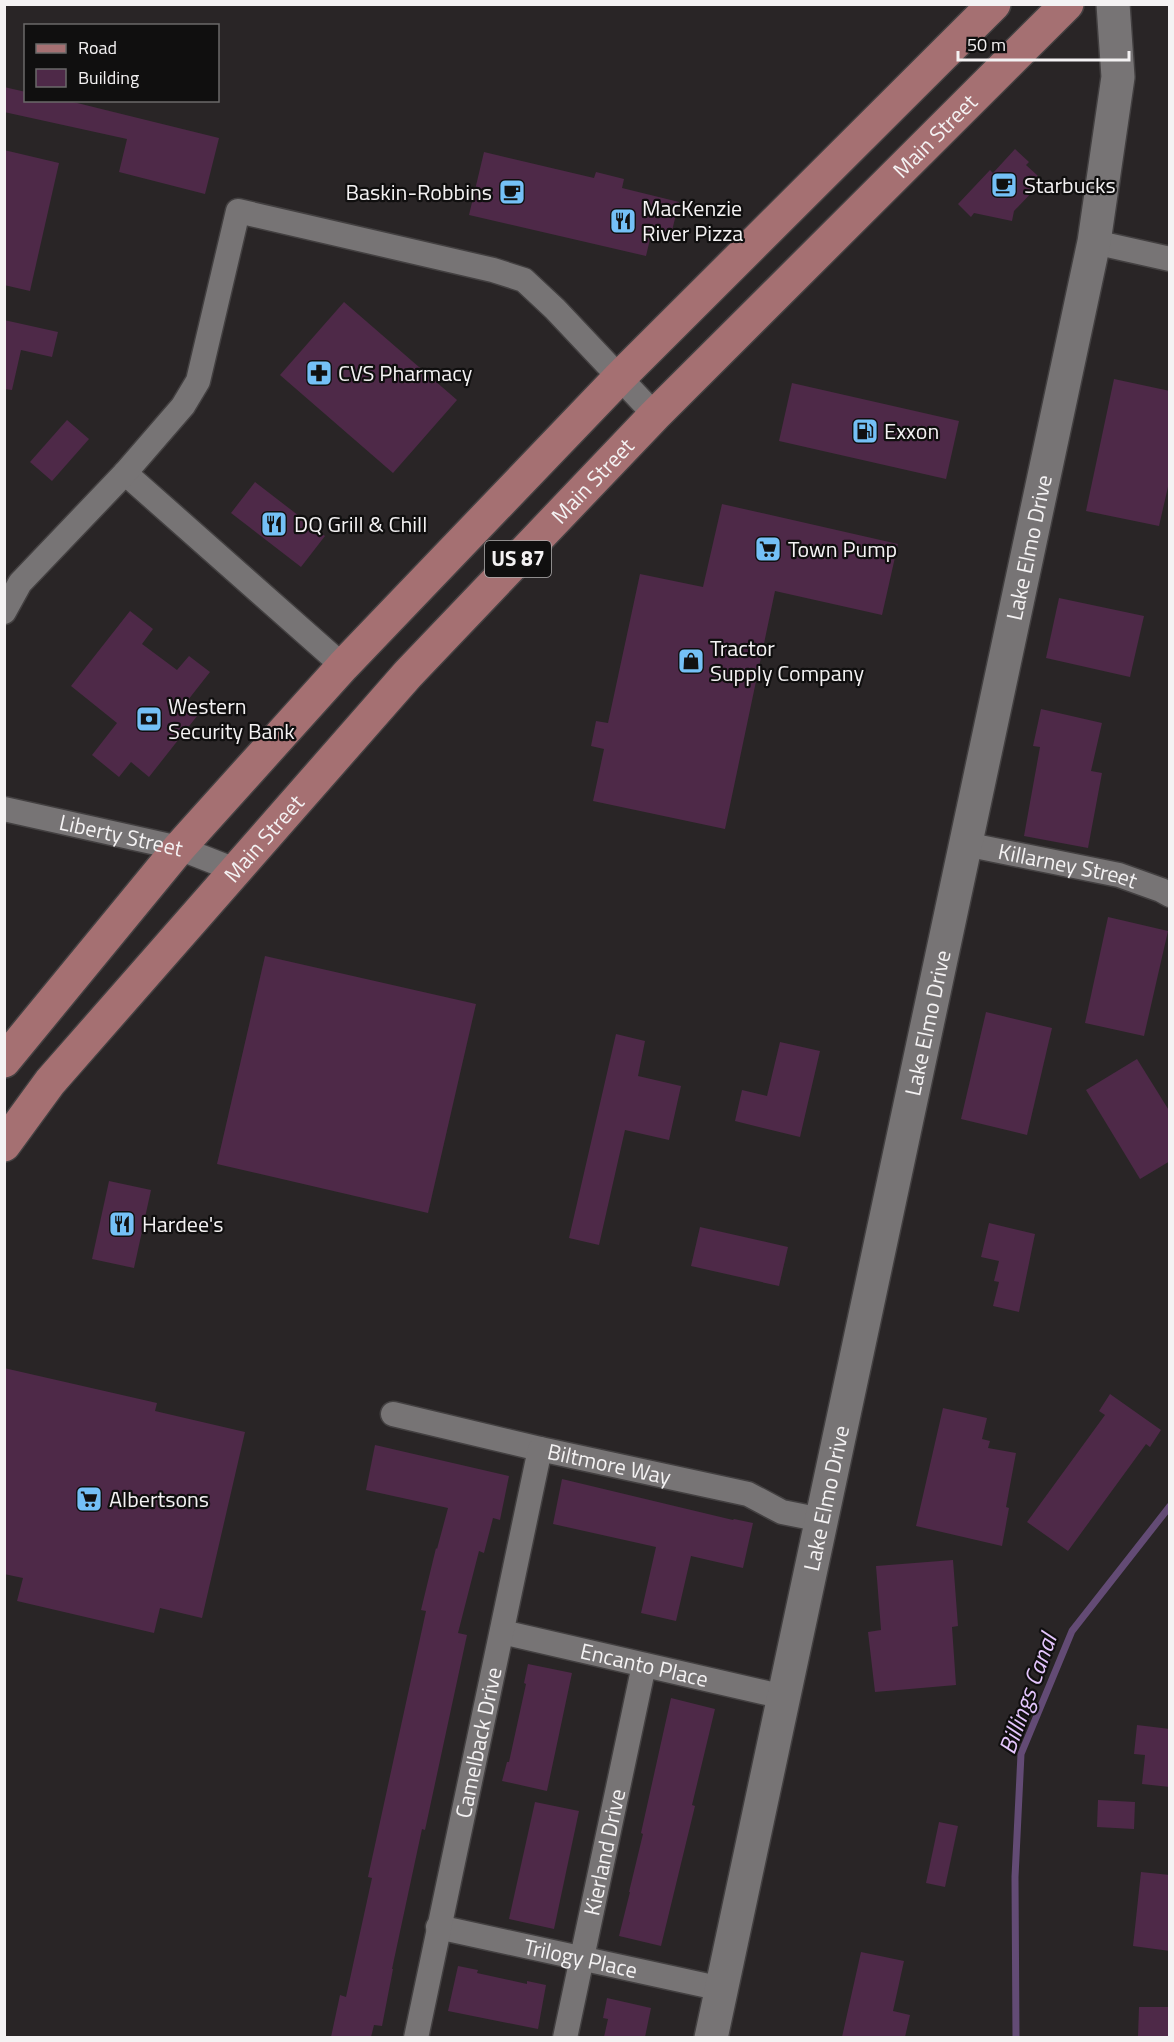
<svg xmlns="http://www.w3.org/2000/svg" width="1174" height="2042" font-family="'Titillium Web',sans-serif">
<rect width="100%" height="100%" fill="#292526"/>
<g fill="none" stroke-linecap="round" stroke-linejoin="round">
<path stroke="#634b75" stroke-width="7" d="M1016,2038L1015,1877L1021,1754L1072,1631L1170,1506"/>
</g>
<g fill="#4e2948">
<path d="M4,87L26,92V100H65L219,138L205,194L119,172L127,139L4,112Z"/>
<path d="M1015,149L1029,162L1026,165L1038,176L1031,183L1036,188L1014,211L1012,221L974,213L971,217L958,204L990,170L993,173Z"/>
<path d="M4,150L59,163L30,291L4,285Z"/>
<path d="M484,152L594,178L596,172L624,179L622,188L679,202L670,239L651,235L646,256L469,215Z"/>
<path d="M344,302L457,400L393,473L280,375Z"/>
<path d="M4,320L58,332L52,357L21,350L12,390L4,389Z"/>
<path d="M1114,379L1170,391V478L1159,526L1086,511Z"/>
<path d="M792,383L959,421L946,479L779,441Z"/>
<path d="M67,420L89,439L52,481L30,462Z"/>
<path d="M255,482L325,536L301,567L231,513Z"/>
<path d="M722,504L898,544L882,615L775,591L725,829L593,801L604,749L591,746L596,721L608,723L640,574L703,587Z"/>
<path d="M1059,598L1144,616L1130,677L1046,658Z"/>
<path d="M130,611L153,629L142,644L177,670L189,656L210,672L188,700L201,711L149,777L131,762L119,777L92,755L117,723L71,686Z"/>
<path d="M1041,709L1102,723L1091,771L1102,773L1088,848L1024,836L1040,747L1033,746Z"/>
<path d="M1108,917L1168,931L1144,1036L1085,1023Z"/>
<path d="M265,956L476,1004L428,1213L217,1164Z"/>
<path d="M986,1012L1052,1028L1027,1135L961,1119Z"/>
<path d="M616,1034L645,1041L638,1076L681,1086L669,1140L625,1130L599,1245L569,1238Z"/>
<path d="M780,1042L820,1051L800,1137L735,1121L742,1090L767,1096Z"/>
<path d="M1137,1059L1170,1112V1161L1140,1179L1086,1090Z"/>
<path d="M109,1181L151,1190L134,1268L92,1259Z"/>
<path d="M989,1223L1035,1234L1019,1312L993,1306L999,1282L994,1281L999,1261L981,1257Z"/>
<path d="M700,1227L788,1247L779,1286L691,1266Z"/>
<path d="M4,1368L157,1403L155,1411L245,1432L202,1618L160,1608L154,1633L17,1601L23,1578L4,1574Z"/>
<path d="M1110,1394L1161,1430L1150,1447L1146,1444L1068,1551L1027,1522L1105,1415L1099,1411Z"/>
<path d="M943,1408L987,1418L982,1439L990,1441L988,1448L1016,1453L1006,1507L1009,1508L1002,1546L916,1526Z"/>
<path d="M375,1445L509,1476L500,1520L493,1518L484,1553L479,1551L458,1633L467,1635L425,1830L422,1829L392,1969H393L382,2026L374,2025L371,2037H331L340,1995L346,1997L372,1878L368,1877L426,1611L421,1610L436,1548L437,1549L448,1508L366,1490Z"/>
<path d="M562,1479L733,1520L734,1519L753,1523L743,1568L691,1556L676,1621L641,1613L656,1547L553,1524Z"/>
<path d="M953,1560L958,1626L952,1627L956,1685L875,1692L868,1632L881,1630L876,1566Z"/>
<path d="M528,1664L572,1673L547,1791L502,1781L507,1762H509L526,1684L524,1683Z"/>
<path d="M671,1698L715,1709L692,1805L695,1806L661,1946L619,1936L630,1892H629L643,1834L641,1833Z"/>
<path d="M1137,1725L1170,1729V1787L1142,1784L1145,1755L1134,1754Z"/>
<path d="M1098,1800L1135,1802L1134,1829L1097,1827Z"/>
<path d="M535,1802L579,1811L554,1929L509,1919Z"/>
<path d="M939,1822L958,1826L945,1887L926,1883Z"/>
<path d="M1141,1872L1170,1875V1951L1133,1946Z"/>
<path d="M861,1952L904,1961L893,2011L910,2015L905,2037H842Z"/>
<path d="M458,1966L478,1970L477,1973L527,1984V1981L546,1985L538,2029L448,2011Z"/>
<path d="M607,1998L651,2008L645,2037H604L608,2019L603,2018Z"/>
<path d="M1139,2007H1170V2037H1138Z"/>
</g>
<g fill="none" stroke-linecap="round" stroke-linejoin="round">
<defs>
<g id="minor">
<path d="M1094,242L1170,259"/>
<path d="M125,473L343,666"/>
<path d="M4,612L20,583L125,473L183,406L198,381L238,211L493,270L524,280L555,309L655,415"/>
<path id="s1" d="M4,809L179,848L235,870"/>
<path id="s2" d="M965,844L1119,875L1161,890L1170,895"/>
<path id="s3" d="M393,1414L540,1449L748,1494L782,1512L822,1520"/>
<path id="s4" d="M502,1632L784,1697"/>
<path id="s5" d="M438,1927L722,1989"/>
<path id="s6" d="M416,2038L540,1449"/>
<path id="s7" d="M565,2038L644,1665"/>
</g>
<g id="secondary">
<path id="s8" d="M711,2038L1094,242L1118,77L1113,4"/>
</g>
<g id="primary">
<path d="M4,1061L179,848L343,666L620,377L994,4"/>
<path id="s9" d="M4,1145L50,1082L408,674L655,415L1067,4"/>
</g>
</defs>
<use href="#minor" stroke="#434041" stroke-width="27"/>
<use href="#secondary" stroke="#434041" stroke-width="36"/>
<use href="#primary" stroke="#434041" stroke-width="36"/>
<use href="#minor" stroke="#777475" stroke-width="24"/>
<use href="#secondary" stroke="#777475" stroke-width="33"/>
<use href="#primary" stroke="#a57072" stroke-width="33"/>
</g>
<defs>
<symbol id="cafe-square" viewBox="-11 -11 22 22"><rect x="-9" y="-9" width="18" height="18" rx="4" fill="#74c0f6" stroke="#100f0f"/><path d="M-5.5-4.5H6V0H3Q3 3.5 0 3.5H-2.5Q-5.5 3.5-5.5 0ZM3-3.2v2h1.7v-2ZM-6 4.5H4V6H-6Z" fill="#111"/></symbol>
<symbol id="restaurant-square" viewBox="-11 -11 22 22"><rect x="-9" y="-9" width="18" height="18" rx="4" fill="#74c0f6" stroke="#100f0f"/><path d="M-5-6h1v4h1v-4h1v4h1v-4h1v5L-1.5 .5V6h-2V.5L-5-1ZM5-6V6H3V1.5H1.5Q1.5-4 5-6Z" fill="#111"/></symbol>
<symbol id="pharmacy-square" viewBox="-11 -11 22 22"><rect x="-9" y="-9" width="18" height="18" rx="4" fill="#74c0f6" stroke="#100f0f"/><path d="M-2-6h4v4h4v4h-4v4h-4v-4h-4v-4h4Z" fill="#111"/></symbol>
<symbol id="fuel-square" viewBox="-11 -11 22 22"><rect x="-9" y="-9" width="18" height="18" rx="4" fill="#74c0f6" stroke="#100f0f"/><path d="M-5.5-6h7V0h2V4h1.3V-2.5L3-4.5l.8-.8L6-3V5H2.5V1h-1V6h-7ZM-4.2-4.7v3.2H.2V-4.7Z" fill="#111"/></symbol>
<symbol id="supermarket-square" viewBox="-11 -11 22 22"><rect x="-9" y="-9" width="18" height="18" rx="4" fill="#74c0f6" stroke="#100f0f"/><path d="M-6-5.5h2.5l.6 2H6L4.5 2H-2.5L-4.4-4H-6ZM-1.5 3.2a1.3 1.3 0 1 0 .1 0ZM3 3.2a1.3 1.3 0 1 0 .1 0Z" fill="#111"/></symbol>
<symbol id="shop-square" viewBox="-11 -11 22 22"><rect x="-9" y="-9" width="18" height="18" rx="4" fill="#74c0f6" stroke="#100f0f"/><path d="M-5-2.5h2.3a2.7 3.5 0 0 1 5.4 0H5L5.5 6h-11ZM-1.5-2.5h3a1.5 2.3 0 0 0-3 0Z" fill="#111"/></symbol>
<symbol id="bank-square" viewBox="-11 -11 22 22"><rect x="-9" y="-9" width="18" height="18" rx="4" fill="#74c0f6" stroke="#100f0f"/><path d="M-6-4H6V4H-6ZM0-2.3a2.3 2.3 0 1 0 0 4.6a2.3 2.3 0 1 0 0-4.6Z" fill="#111"/></symbol>
</defs>
<g fill-rule="evenodd">
<use href="#cafe-square" x="989" y="170" width="30" height="30"/>
<use href="#cafe-square" x="497" y="177" width="30" height="30"/>
<use href="#restaurant-square" x="608" y="206" width="30" height="30"/>
<use href="#pharmacy-square" x="304" y="358" width="30" height="30"/>
<use href="#fuel-square" x="850" y="416" width="30" height="30"/>
<use href="#restaurant-square" x="259" y="509" width="30" height="30"/>
<use href="#supermarket-square" x="753" y="534" width="30" height="30"/>
<use href="#shop-square" x="676" y="646" width="30" height="30"/>
<use href="#bank-square" x="134" y="704" width="30" height="30"/>
<use href="#restaurant-square" x="107" y="1209" width="30" height="30"/>
<use href="#supermarket-square" x="74" y="1484" width="30" height="30"/>
</g>
<g text-anchor="middle" stroke-width="4.5" stroke-linejoin="round" paint-order="stroke">
<rect fill="#100f0f" stroke="#b0aeaf" stroke-width="1.5" x="485" y="541" width="66" height="36" rx="4.5"/>
<g font-size="21" font-weight="bold" fill="#f4f2f3">
<text x="518" y="566">US 87</text>
</g>
<g font-size="22" fill="#f4f2f3" stroke="#100f0f">
<text dy="8" stroke="none"><textPath href="#s9" startOffset="1374">Main Street</textPath></text>
<text dy="8" stroke="none"><textPath href="#s9" startOffset="888">Main Street</textPath></text>
<text dy="8" stroke="none"><textPath href="#s8" startOffset="1524">Lake Elmo Drive</textPath></text>
<text dy="8" stroke="none"><textPath href="#s1" startOffset="120">Liberty Street</textPath></text>
<text dy="8" stroke="none"><textPath href="#s9" startOffset="402">Main Street</textPath></text>
<text dy="8" stroke="none"><textPath href="#s2" startOffset="105">Killarney Street</textPath></text>
<text dy="8" stroke="none"><textPath href="#s8" startOffset="1038">Lake Elmo Drive</textPath></text>
<text dy="8" stroke="none"><textPath href="#s3" startOffset="222">Biltmore Way</textPath></text>
<text dy="8" stroke="none"><textPath href="#s8" startOffset="552">Lake Elmo Drive</textPath></text>
<text dy="8" stroke="none"><textPath href="#s4" startOffset="146">Encanto Place</textPath></text>
<text dy="8" stroke="none"><textPath href="#s6" startOffset="302">Camelback Drive</textPath></text>
<text dy="8" stroke="none"><textPath href="#s7" startOffset="190">Kierland Drive</textPath></text>
<text dy="8" stroke="none"><textPath href="#s5" startOffset="146">Trilogy Place</textPath></text>
</g>
<g font-size="22" fill="#f4f2f3" stroke="#100f0f" text-anchor="start">
<text x="1024" y="193">Starbucks</text>
<text x="492" y="200" text-anchor="end">Baskin-Robbins</text>
<text x="642" y="216">MacKenzie<tspan x="642" dy="25">River Pizza</tspan></text>
<text x="338" y="381">CVS Pharmacy</text>
<text x="884" y="439">Exxon</text>
<text x="294" y="532">DQ Grill &amp; Chill</text>
<text x="788" y="557">Town Pump</text>
<text x="710" y="656">Tractor<tspan x="710" dy="25">Supply Company</tspan></text>
<text x="168" y="714">Western<tspan x="168" dy="25">Security Bank</tspan></text>
<text x="142" y="1232">Hardee's</text>
<text x="109" y="1507">Albertsons</text>
</g>
<g font-size="24" font-style="italic" fill="#e5c6fe" stroke="#100f0f">
<text transform="translate(1028 1694) rotate(-70)" y="8">Billings Canal</text>
</g>
</g>
<rect width="1174" height="2042" fill="none" stroke="#f4f2f3" stroke-width="12"/>
<rect x="24" y="24" width="195" height="78" fill="#100f0f" stroke="#6b6a6a" stroke-width="1.5"/>
<rect x="36" y="44" width="30" height="9" fill="#a57072" stroke="#6b6a6a" stroke-width="1.5"/>
<text x="78" y="54" font-size="18" fill="#f4f2f3">Road</text>
<rect x="36" y="69" width="30" height="18" fill="#4e2948" stroke="#6b6a6a" stroke-width="1.5"/>
<text x="78" y="84" font-size="18" fill="#f4f2f3">Building</text>
<path d="M958 51v9h171v-9" fill="none" stroke="#f4f2f3" stroke-width="3"/>
<text x="967" y="51" font-size="18" fill="#f4f2f3" stroke="#100f0f" stroke-width="4.5" paint-order="stroke">50 m</text>
</svg>
